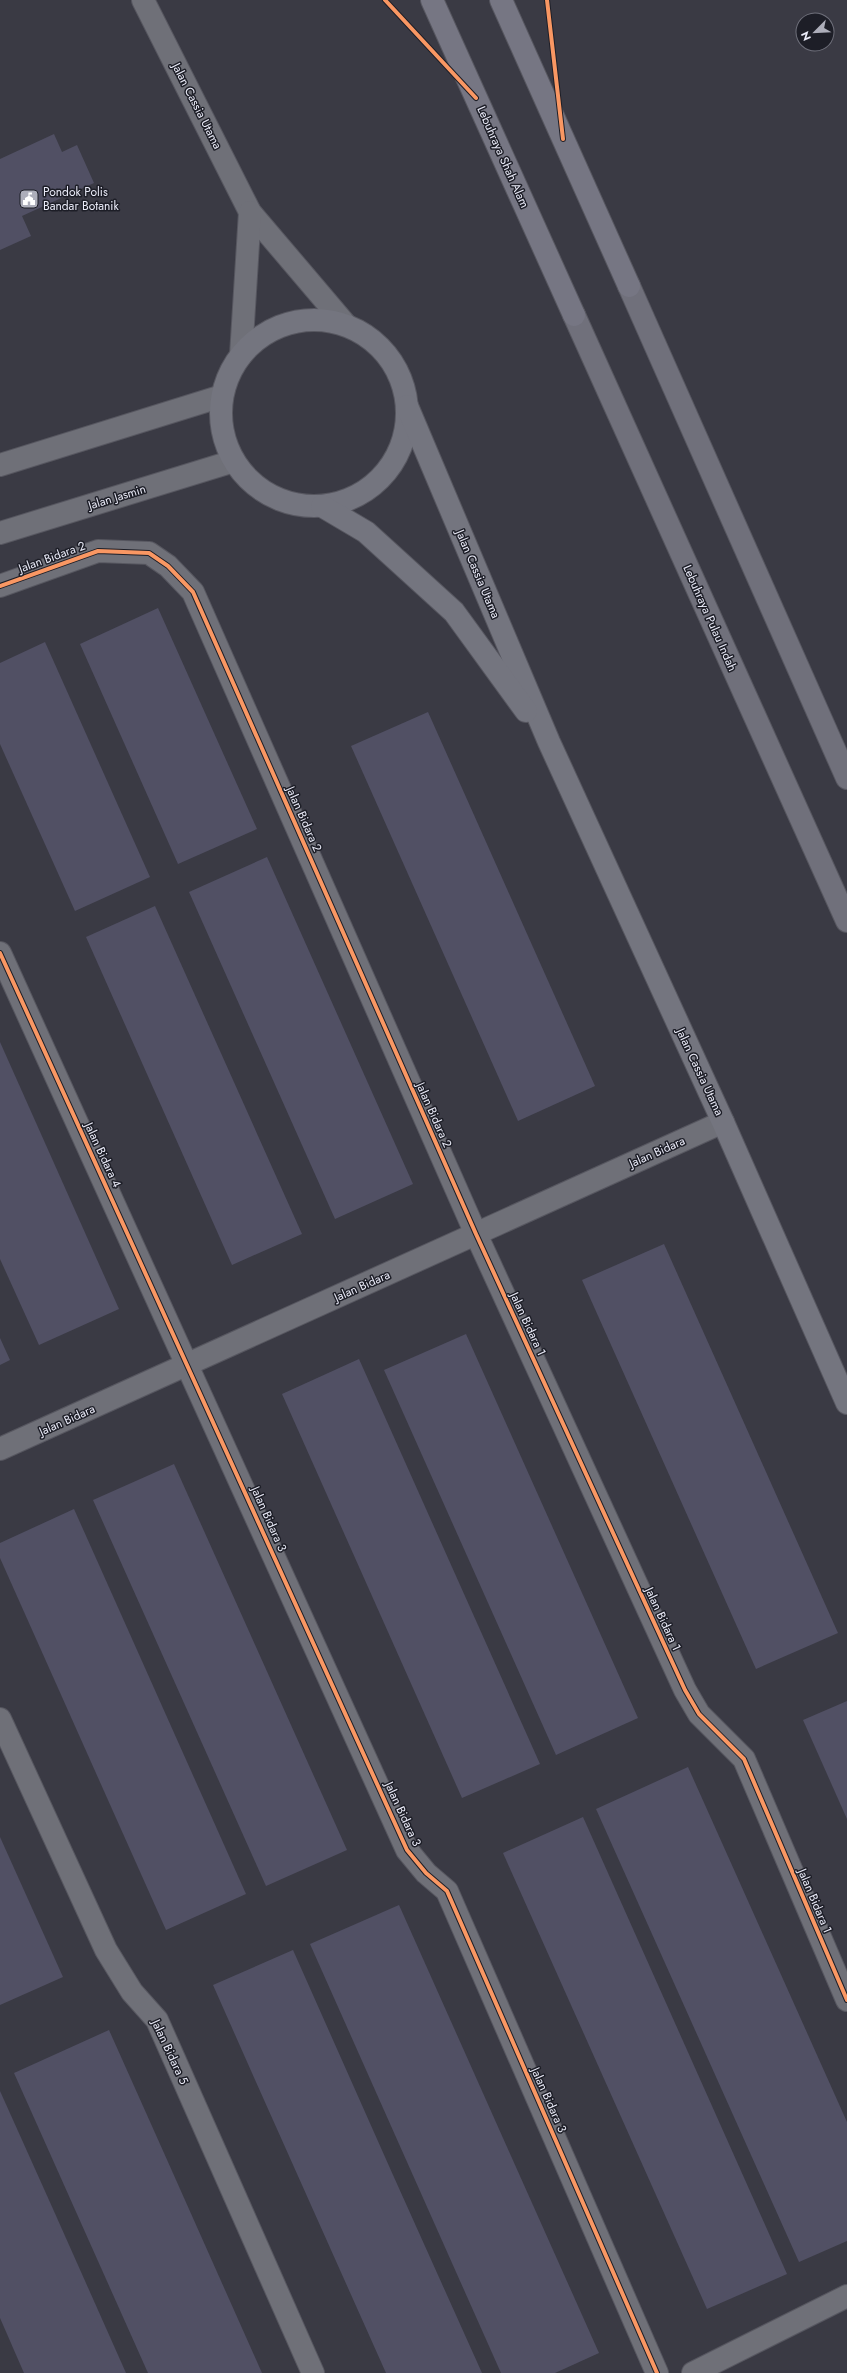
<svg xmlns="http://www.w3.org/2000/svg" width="847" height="2373" viewBox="0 0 847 2373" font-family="Jost,sans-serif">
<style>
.building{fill:#515064}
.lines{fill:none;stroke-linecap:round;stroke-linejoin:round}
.street-casing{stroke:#575760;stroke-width:24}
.secondary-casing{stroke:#575760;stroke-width:24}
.primary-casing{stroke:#575760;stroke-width:24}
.highway-casing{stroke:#575760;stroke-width:24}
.street{stroke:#6f7078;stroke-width:22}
.secondary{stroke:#74757f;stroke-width:22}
.primary{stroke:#70707b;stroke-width:22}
.highway{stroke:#767683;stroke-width:22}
.cycleway-casing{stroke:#1d1e27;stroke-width:6}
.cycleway{stroke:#f99763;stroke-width:4}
.labels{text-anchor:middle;stroke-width:3;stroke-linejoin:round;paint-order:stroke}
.street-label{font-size:12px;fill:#ebecf9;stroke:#1d1e27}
.poi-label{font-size:12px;fill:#ebecf9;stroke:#1d1e27;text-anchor:start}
</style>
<rect width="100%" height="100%" fill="#3a3a44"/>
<g class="building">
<path d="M54,134L62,152L77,145L94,183L22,216L31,236L0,250V159Z"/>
<path d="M158,608L257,829L178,864L80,644Z"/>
<path d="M45,642L150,877L75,911L0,744V663Z"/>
<path d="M428,712L595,1086L518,1121L351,746Z"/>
<path d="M267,857L413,1184L335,1219L189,892Z"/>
<path d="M155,906L302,1234L232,1265L86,937Z"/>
<path d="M0,1042L119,1309L39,1345L0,1259Z"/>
<path d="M664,1244L838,1633L756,1669L582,1280Z"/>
<path d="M466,1334L638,1718L556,1755L384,1370Z"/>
<path d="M0,1338L10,1360L0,1365Z"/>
<path d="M359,1359L540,1764L462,1798L282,1394Z"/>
<path d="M174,1464L347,1850L266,1886L93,1500Z"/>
<path d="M74,1509L246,1894L166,1930L0,1558V1543Z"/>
<path d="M847,1701V1819L803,1720Z"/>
<path d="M688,1767L847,2122V2241L799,2262L596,1809Z"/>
<path d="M583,1817L787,2274L707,2309L503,1853Z"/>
<path d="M0,1837L63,1977L0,2005Z"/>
<path d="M399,1905L599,2353L555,2373H501L310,1944Z"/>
<path d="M293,1950L393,2175L482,2373H386L256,2082L213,1985Z"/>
<path d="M109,2030L168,2162L262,2373H148L14,2073Z"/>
<path d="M0,2091L53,2209L126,2373H24L0,2318Z"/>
</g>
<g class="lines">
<defs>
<g id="street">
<path d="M143,0L250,212L346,325"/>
<path d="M241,355L250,212"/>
<path d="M0,465L222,396"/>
<path d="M0,533L234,461"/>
<path d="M0,586L98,551L149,553L168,566L193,592L476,1234L685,1690L699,1714L744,1759L847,2000"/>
<path d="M0,953L407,1850L426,1873L447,1891L657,2373"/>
<path d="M0,1449L723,1122"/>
<path d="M0,1719L106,1950L132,1992L157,2020L313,2373"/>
<path d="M693,2373L847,2296"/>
</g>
<g id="secondary">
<circle cx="314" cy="413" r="93"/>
<path d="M407,406L549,742L723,1122L847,1403"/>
<path d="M322,506L366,532L454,612L526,711"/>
</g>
<g id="primary">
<path d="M629,286L847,778"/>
<path d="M574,315L847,921"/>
</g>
<g id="highway">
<path d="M432,0L574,315"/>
<path d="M501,0L629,286"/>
</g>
</defs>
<use href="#street" class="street-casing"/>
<use href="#secondary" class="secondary-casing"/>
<use href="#primary" class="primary-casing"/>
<use href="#highway" class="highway-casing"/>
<use href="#street" class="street"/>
<use href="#secondary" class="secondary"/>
<use href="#primary" class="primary"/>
<use href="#highway" class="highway"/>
<defs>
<g id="cycleway">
<path d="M385,0L476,98"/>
<path d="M547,0L563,139"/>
<path d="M0,586L98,551L149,553L168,566L193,592L476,1234L685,1690L699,1714L744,1759L847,2000"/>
<path d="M0,953L407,1850L426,1873L447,1891L657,2373"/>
</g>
</defs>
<use href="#cycleway" class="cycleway-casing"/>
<use href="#cycleway" class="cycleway"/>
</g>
<defs>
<symbol id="civic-square" viewBox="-11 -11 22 22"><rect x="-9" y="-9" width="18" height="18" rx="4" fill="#adaeba" stroke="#1d1e27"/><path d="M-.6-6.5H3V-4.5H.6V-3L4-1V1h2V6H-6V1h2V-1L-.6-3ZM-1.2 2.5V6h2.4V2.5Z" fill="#fff"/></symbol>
</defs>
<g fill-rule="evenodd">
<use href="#civic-square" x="18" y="188" width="22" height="22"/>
</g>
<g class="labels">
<g class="street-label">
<text transform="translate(197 106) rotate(63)" y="4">Jalan Cassia Utama</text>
<text transform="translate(503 157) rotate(66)" y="4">Lebuhraya Shah Alam</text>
<text transform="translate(117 497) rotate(-17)" y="4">Jalan Jasmin</text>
<text transform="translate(52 557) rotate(-20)" y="4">Jalan Bidara 2</text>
<text transform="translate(478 574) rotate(67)" y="4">Jalan Cassia Utama</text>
<text transform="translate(710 618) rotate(66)" y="4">Lebuhraya Pulau Indah</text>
<text transform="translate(304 819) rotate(66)" y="4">Jalan Bidara 2</text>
<text transform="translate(700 1072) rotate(65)" y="4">Jalan Cassia Utama</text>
<text transform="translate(434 1115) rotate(66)" y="4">Jalan Bidara 2</text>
<text transform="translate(657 1152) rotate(-24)" y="4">Jalan Bidara</text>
<text transform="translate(103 1155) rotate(65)" y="4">Jalan Bidara 4</text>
<text transform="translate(362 1286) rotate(-24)" y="4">Jalan Bidara</text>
<text transform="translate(528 1324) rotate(65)" y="4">Jalan Bidara 1</text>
<text transform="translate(67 1420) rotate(-24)" y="4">Jalan Bidara</text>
<text transform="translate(269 1519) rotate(66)" y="4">Jalan Bidara 3</text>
<text transform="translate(663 1619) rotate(65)" y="4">Jalan Bidara 1</text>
<text transform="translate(403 1814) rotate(65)" y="4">Jalan Bidara 3</text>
<text transform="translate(815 1901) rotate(67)" y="4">Jalan Bidara 1</text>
<text transform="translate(170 2052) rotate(65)" y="4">Jalan Bidara 5</text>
<text transform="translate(549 2100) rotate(66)" y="4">Jalan Bidara 3</text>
</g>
<g class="poi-label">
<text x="43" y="196">Pondok Polis<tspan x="43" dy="14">Bandar Botanik</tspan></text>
</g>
</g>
<g transform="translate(815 32) rotate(246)"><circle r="19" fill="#1d1e27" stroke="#6f707b"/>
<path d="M0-3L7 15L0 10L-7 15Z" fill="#adaeba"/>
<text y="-6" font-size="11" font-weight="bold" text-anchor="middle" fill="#ebecf9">N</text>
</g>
</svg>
